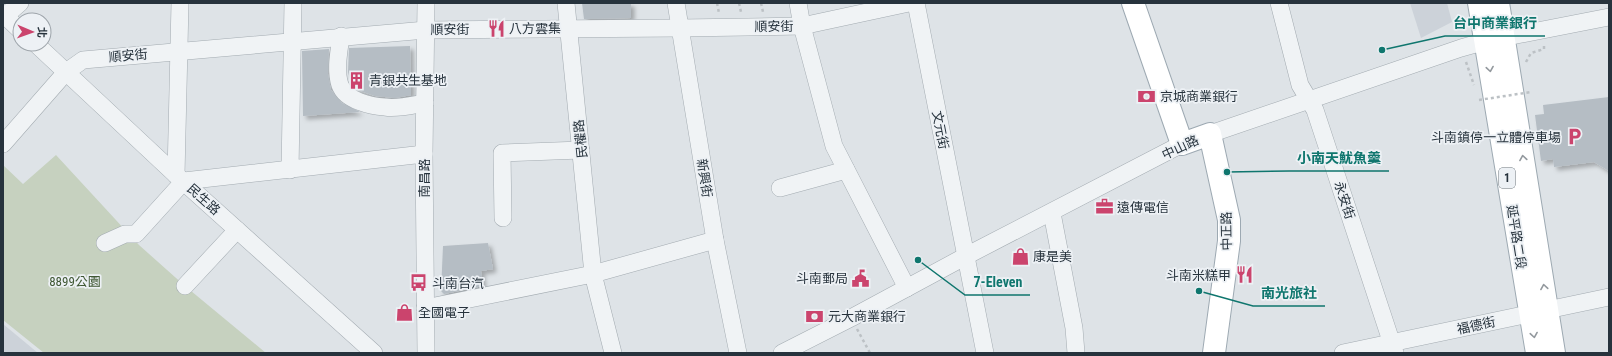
<svg xmlns="http://www.w3.org/2000/svg" width="1612" height="356" viewBox="0 0 1612 356" font-family="'Roboto Condensed','Noto Sans TC',sans-serif">
<style>
.built{fill:#ccd2d9}
.green{fill:#c6d1bf}
.building{fill:#b5bdc4;filter:url(#shadow)}
.lines{fill:none;stroke-linecap:round;stroke-linejoin:round}
.minor-casing{stroke:#a3abb1;stroke-width:18}
.major-casing{stroke:#9da9b2;stroke-width:24}
.path{stroke:#bcc1c5;stroke-width:2.5;stroke-dasharray:3 3;stroke-linecap:butt}
.minor{stroke:#f0f3f5;stroke-width:17}
.major{stroke:#fff;stroke-width:22}
.path-bridge{stroke:#bcc1c5;stroke-width:2.5;stroke-dasharray:3 3;stroke-linecap:butt}
.oneway{stroke:#93999e}
.labels{text-anchor:middle;stroke-width:3.5;stroke-linejoin:round;paint-order:stroke}
.shield{fill:#edf1f5;stroke:#626c74;stroke-width:1}
.shield-label{font-size:12px;font-weight:bold;fill:#27333d}
.street-label{font-size:13px;fill:#27333d;stroke:#edf1f5}
.poi-label{font-size:13px;fill:#27333d;stroke:#edf1f5;text-anchor:start}
.park-label{font-size:13px;fill:#415935;stroke:#edf1f5}
.leader{fill:none;stroke:#0f766e;stroke-width:1.5}
.callout-dot{fill:#0f766e;stroke:#edf1f5;stroke-width:1.5}
.callout-label{font-size:14px;text-anchor:middle;font-weight:bold;fill:#0f766e;stroke:#edf1f5;stroke-width:3.5;stroke-linejoin:round;paint-order:stroke}
</style>
<defs>
<filter id="shadow"><feDropShadow dx="3.5" dy="3.5" stdDeviation="2" flood-color="#0004"/></filter>
</defs>
<rect width="100%" height="100%" fill="#dee3e7"/>
<g class="built">
<path d="M1410,3H1447L1452,22L1421,38Z"/>
<path d="M3,324L38,353H3Z"/>
</g>
<path class="green" d="M56,155L139,245L185,286L266,353H44L3,320V165L23,184Z"/>
<g class="building">
<path d="M582,3H631V18L584,19Z"/>
<path d="M410,46L411,95L395,98L375,96L358,90L351,84L348,72L349,48Z"/>
<path d="M329,49L328,74L331,90L342,103L360,112L303,116L302,51Z"/>
<path d="M1609,97V171L1594,162L1554,167L1553,159L1541,161L1535,115L1544,114L1543,105Z"/>
<path d="M488,243L493,269L481,271L483,286L444,294L441,291L443,246Z"/>
</g>
<g class="lines">
<defs>
<g id="minor">
<path d="M566,3L593,274L613,353"/>
<path d="M676,3L715,240L738,353"/>
<path d="M798,3L802,26L834,146L907,288"/>
<path d="M916,3L985,353"/>
<path d="M1279,3L1300,85L1315,110L1395,353"/>
<path d="M3,14L20,30"/>
<path d="M5,16L20,3"/>
<path d="M341,36C339,52 335,70 340,85C346,101 371,106 385,107C398,109 413,105 425,103"/>
<path d="M36,44L176,175L374,353"/>
<path d="M1210,134L1461,48L1486,41L1609,17"/>
<path d="M3,144L66,72L83,60L426,30L681,28L802,26L909,3"/>
<path d="M290,170L293,3"/>
<path d="M176,175L180,3"/>
<path d="M780,188L846,170"/>
<path d="M1052,213L1074,328L1076,353"/>
<path d="M503,218L502,153L581,150"/>
<path d="M105,243L125,234H136L184,181L424,154"/>
<path d="M185,286L237,230"/>
<path d="M425,308L593,274L715,240"/>
<path d="M426,353L424,154L426,3"/>
<path d="M782,353L851,318L966,256L1182,144"/>
<path d="M1343,353L1609,297"/>
</g>
<g id="major">
<path d="M1133,3L1182,144L1210,134L1229,220V241L1214,353"/>
<path d="M1479,3L1537,353"/>
<path d="M1498,3L1554,353"/>
</g>
</defs>
<use href="#minor" class="minor-casing"/>
<use href="#major" class="major-casing"/>
<g class="path">
<path d="M717,3L719,13"/>
<path d="M739,3L741,12"/>
<path d="M761,3L763,12"/>
<path d="M1466,62L1474,85"/>
<path d="M1526,62L1531,53L1544,49V43"/>
<path d="M857,329L870,353"/>
</g>
<use href="#minor" class="minor"/>
<use href="#major" class="major"/>
<path class="path-bridge" d="M1479,100L1531,92"/>
</g>
<defs><path id="oneway-chevron" d="M-2-3.5L2.5 0L-2 3.5" fill="none" stroke-width="1.6" stroke-linecap="round" stroke-linejoin="round"/></defs>
<g class="oneway">
<use href="#oneway-chevron" transform="translate(1490 69) rotate(81)"/>
<use href="#oneway-chevron" transform="translate(1523 158) rotate(-99)"/>
<use href="#oneway-chevron" transform="translate(1544 287) rotate(-99)"/>
<use href="#oneway-chevron" transform="translate(1534 335) rotate(81)"/>
</g>
<defs>
<symbol id="restaurant-bare" viewBox="-9 -9 18 18"><path d="M-5-6h1v4h1v-4h1v4h1v-4h1v5L-1.5 .5V6h-2V.5L-5-1ZM5-6V6H3V1.5H1.5Q1.5-4 5-6Z" fill="#cb446d" stroke="#edf1f5" stroke-width="2.5" paint-order="stroke"/></symbol>
<symbol id="building-bare" viewBox="-9 -9 18 18"><path d="M-4-6H4V6H1V3H-1V6H-4ZM-2.5-4.3h1.7v1.8h-1.7ZM.8-4.3h1.7v1.8H.8ZM-2.5-1h1.7V.8h-1.7ZM.8-1h1.7V.8H.8Z" fill="#cb446d" stroke="#edf1f5" stroke-width="2.5" paint-order="stroke"/></symbol>
<symbol id="bank-bare" viewBox="-9 -9 18 18"><path d="M-6-4H6V4H-6ZM0-2.3a2.3 2.3 0 1 0 0 4.6a2.3 2.3 0 1 0 0-4.6Z" fill="#cb446d" stroke="#edf1f5" stroke-width="2.5" paint-order="stroke"/></symbol>
<symbol id="parking-bare" viewBox="-9 -9 18 18"><path d="M-3.5-5.5H1a3.5 3.5 0 0 1 0 7H-1V5.5H-3.5ZM-1-3.4V-.6H.8a1.4 1.4 0 0 0 0-2.8Z" fill="#cb446d" stroke="#edf1f5" stroke-width="2.5" paint-order="stroke"/></symbol>
<symbol id="office-bare" viewBox="-9 -9 18 18"><path d="M-6-3h4V-5.5h4V-3h4V5H-6ZM-1-4.5V-3h2v-1.5ZM-6 0V1H6V0Z" fill="#cb446d" stroke="#edf1f5" stroke-width="2.5" paint-order="stroke"/></symbol>
<symbol id="shop-bare" viewBox="-9 -9 18 18"><path d="M-5-2.5h2.3a2.7 3.5 0 0 1 5.4 0H5L5.5 6h-11ZM-1.5-2.5h3a1.5 2.3 0 0 0-3 0Z" fill="#cb446d" stroke="#edf1f5" stroke-width="2.5" paint-order="stroke"/></symbol>
<symbol id="civic-bare" viewBox="-9 -9 18 18"><path d="M-.6-6.5H3V-4.5H.6V-3L4-1V1h2V6H-6V1h2V-1L-.6-3ZM-1.2 2.5V6h2.4V2.5Z" fill="#cb446d" stroke="#edf1f5" stroke-width="2.5" paint-order="stroke"/></symbol>
<symbol id="bus-bare" viewBox="-9 -9 18 18"><path d="M-5-6H5V4H4V6H2V4H-2V6H-4V4H-5ZM-3.5-4V0h7V-4ZM-3.5 1.2v1.5H-2V1.2ZM2 1.2v1.5H3.5V1.2Z" fill="#cb446d" stroke="#edf1f5" stroke-width="2.5" paint-order="stroke"/></symbol>
</defs>
<g fill-rule="evenodd">
<use href="#restaurant-bare" x="484" y="16" width="25" height="25"/>
<use href="#building-bare" x="344" y="68" width="25" height="25"/>
<use href="#bank-bare" x="1134" y="84" width="25" height="25"/>
<use href="#parking-bare" x="1562" y="124" width="25" height="25"/>
<use href="#office-bare" x="1092" y="194" width="25" height="25"/>
<use href="#shop-bare" x="1008" y="244" width="25" height="25"/>
<use href="#restaurant-bare" x="1232" y="262" width="25" height="25"/>
<use href="#civic-bare" x="848" y="266" width="25" height="25"/>
<use href="#bus-bare" x="406" y="270" width="25" height="25"/>
<use href="#shop-bare" x="392" y="300" width="25" height="25"/>
<use href="#bank-bare" x="802" y="304" width="25" height="25"/>
</g>
<g class="labels">
<rect class="shield" x="1499" y="168" width="16" height="20" rx="3"/>
<g class="shield-label">
<text x="1507" y="182">1</text>
</g>
<g class="street-label">
<text transform="translate(774 26) rotate(-1)" y="5">順安街</text>
<text transform="translate(450 29) rotate(-1)" y="5">順安街</text>
<text transform="translate(128 55) rotate(-5)" y="5">順安街</text>
<text transform="translate(941 130) rotate(79)" y="5">文元街</text>
<text transform="translate(580 139) rotate(-96)" y="5">民權路</text>
<text transform="translate(1180 147) rotate(-25)" y="5">中山路</text>
<text transform="translate(424 178) rotate(-90)" y="5">南昌路</text>
<text transform="translate(705 178) rotate(81)" y="5">新興街</text>
<text transform="translate(204 199) rotate(42)" y="5">民生路</text>
<text transform="translate(1345 200) rotate(72)" y="5">永安街</text>
<text transform="translate(1226 231) rotate(-91)" y="5">中正路</text>
<text transform="translate(1517 237) rotate(81)" y="5">延平路二段</text>
<text transform="translate(1476 325) rotate(-12)" y="5">福德街</text>
</g>
<g class="poi-label">
<text x="509" y="33">八方雲集</text>
<text x="369" y="85">青銀共生基地</text>
<text x="1160" y="101">京城商業銀行</text>
<text x="1561" y="142" text-anchor="end">斗南鎮停一立體停車場</text>
<text x="1117" y="212">遠傳電信</text>
<text x="1033" y="261">康是美</text>
<text x="1231" y="280" text-anchor="end">斗南米糕甲</text>
<text x="848" y="283" text-anchor="end">斗南郵局</text>
<text x="432" y="288">斗南台汽</text>
<text x="418" y="317">全國電子</text>
<text x="828" y="321">元大商業銀行</text>
</g>
<g class="park-label">
<text x="75" y="286">8899公園</text>
</g>
</g>
<path class="leader" d="M1382 50L1445 36H1545M1227 172L1289 171H1389M918 260L965 295H1030M1199 291L1253 306H1325"/>
<g class="callout-dot">
<circle cx="1382" cy="50" r="4"/>
<circle cx="1227" cy="172" r="4"/>
<circle cx="918" cy="260" r="4"/>
<circle cx="1199" cy="291" r="4"/>
</g>
<g class="callout-label">
<text x="1495" y="28">台中商業銀行</text>
<text x="1339" y="163">小南天魷魚羹</text>
<text x="998" y="287">7-Eleven</text>
<text x="1289" y="298">南光旅社</text>
</g>
<rect width="1612" height="356" fill="none" stroke="#27333d" stroke-width="8"/>
<g transform="translate(32 32) rotate(92)"><circle r="19" fill="#edf1f5" stroke="#9ea5ab"/>
<path d="M0-3L7 15L0 10L-7 15Z" fill="#cb446d"/>
<text y="-6" font-size="11" font-weight="bold" text-anchor="middle" fill="#27333d">北</text>
</g>
</svg>
